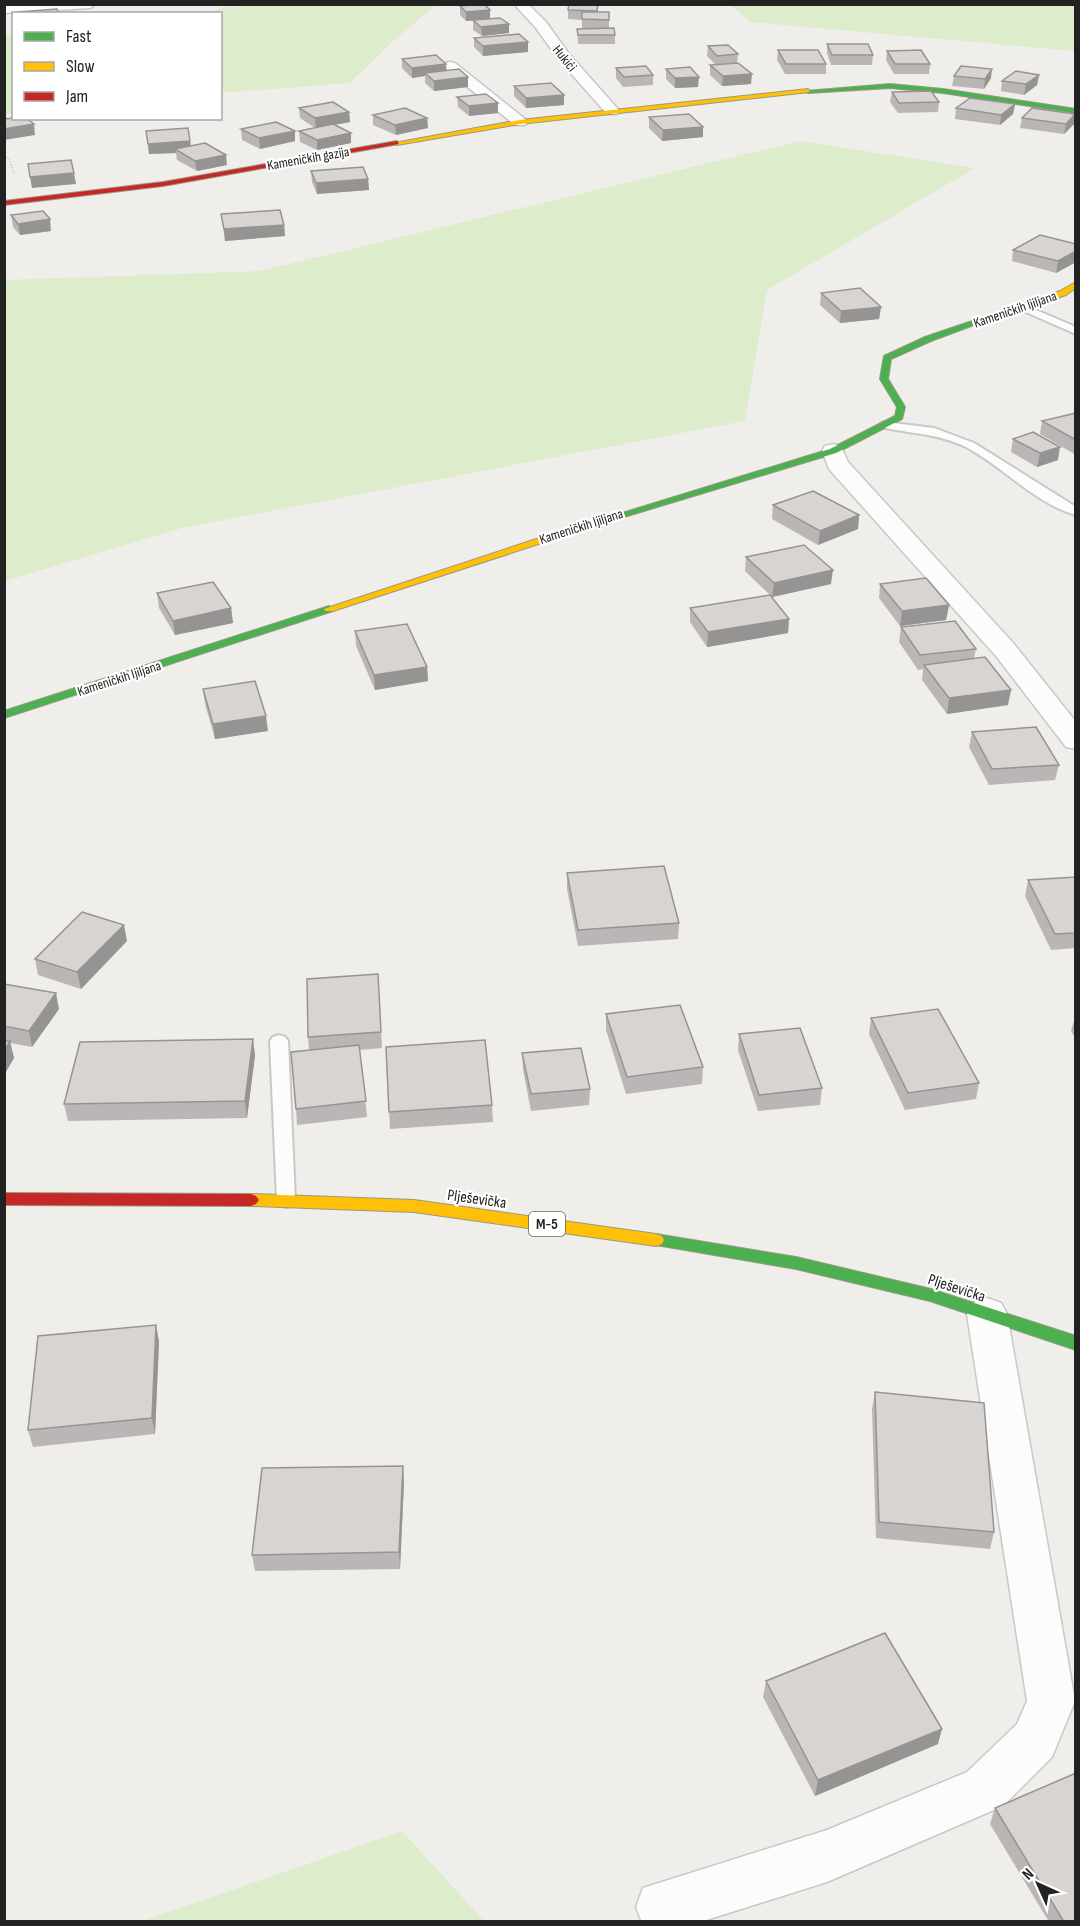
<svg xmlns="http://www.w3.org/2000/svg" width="1080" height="1926" viewBox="0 0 1080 1926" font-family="'Sofia Sans Condensed',sans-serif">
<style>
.grass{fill:#ddeccb}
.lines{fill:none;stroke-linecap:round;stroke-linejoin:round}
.lane-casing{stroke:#c9c8c7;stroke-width:4}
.street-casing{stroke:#c9c8c7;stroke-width:3}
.fast-casing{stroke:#999a82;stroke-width:2}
.slow-casing{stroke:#999a82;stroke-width:2}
.jam-casing{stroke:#999a82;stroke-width:2}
.path-far1{stroke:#dccecd;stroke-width:1.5;stroke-dasharray:1.5 1.5;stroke-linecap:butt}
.path{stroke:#dccecd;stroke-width:2;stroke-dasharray:1.5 1.5;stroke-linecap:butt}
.lane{fill:#fdfcfc;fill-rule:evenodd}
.street{fill:#fdfcfc;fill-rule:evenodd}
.fast{fill:#4caf50;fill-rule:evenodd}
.slow{fill:#ffc107;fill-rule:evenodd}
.jam{fill:#c62828;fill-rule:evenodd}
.wall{fill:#b9b6b5}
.shaded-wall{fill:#969493}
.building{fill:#d7d4d2;stroke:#969493;stroke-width:1.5}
.labels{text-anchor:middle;stroke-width:4.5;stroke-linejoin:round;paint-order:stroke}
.far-street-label{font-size:14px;fill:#222;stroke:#fff}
.shield{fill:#fff;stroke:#646464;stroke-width:1.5}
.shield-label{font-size:15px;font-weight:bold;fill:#222}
.street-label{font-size:16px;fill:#222;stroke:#fff}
</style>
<rect width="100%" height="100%" fill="#f0eeeb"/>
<g class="grass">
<path d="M301,4H436V5L392,42L350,83L221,93L220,14L209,13L223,7Z"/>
<path d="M730,5H1075V51L751,22Z"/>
<path d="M13,34V113L5,115V35Z"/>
<path d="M800,141L975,168L767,290L745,421L182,528L5,581V280L260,271Z"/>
<path d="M402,1831L484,1921H143Z"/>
</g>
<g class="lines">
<defs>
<g id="lane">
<path d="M1022,304L1076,327V334L1019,309V305Z"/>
<path d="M885,422L934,428L974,443L1076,507V515C1036,504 1002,466 966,447C937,433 911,434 881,427V423Z"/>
<path d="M279,1035L285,1037L288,1041L295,1200L293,1205L286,1207L279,1205L277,1200L270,1041L273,1037Z"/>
</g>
<g id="street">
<path d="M96,4L90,8L4,13V5Z"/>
<path d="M514,4H528L546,22L569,54L617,108L620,111L617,114H607L559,60L536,28Z"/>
<path d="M450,62L455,63L525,119L528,122L525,125H515L445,69L443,66L445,63Z"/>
<path d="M833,444L841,446L848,462L1014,644L1076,722V749L1066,747L996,656L829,469L822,451L825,446Z"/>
<path d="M987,1298L1001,1303L1007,1314L1075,1701L1052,1757L1003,1806L827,1882L700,1922H642L636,1907L643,1888L827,1830L967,1772L1017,1724L1027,1701L967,1314L973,1303Z"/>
</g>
<g id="fast">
<path d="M890,84L943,89L1076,109V113L943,93L890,88L808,93L805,91Z"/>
<path d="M975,320L982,322L931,341L891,359L888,379L905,407L902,419L836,453L591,527L583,525L830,449L895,416L897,407L880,379L884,356L925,337Z"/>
<path d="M329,606L334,609L333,611L4,718V711Z"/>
<path d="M656,1234L796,1257L931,1289L1076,1336V1350L930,1301L796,1269L650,1244L648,1240L650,1236Z"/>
</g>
<g id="slow">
<path d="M808,89L810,92L520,124L397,145L394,143L520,120Z"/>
<path d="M1076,282V288L1066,295L981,324L974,322L1060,291Z"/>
<path d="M588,522L593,525L591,527L333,611H325L324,609Z"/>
<path d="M251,1194L414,1200L656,1234L662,1236L664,1240L662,1244L656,1246L414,1212L251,1206L246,1204L243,1200L246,1196Z"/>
</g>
<g id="jam">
<path d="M397,141L399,144L163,186L4,205V201L163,182Z"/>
<path d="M4,1193L251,1194L256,1196L259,1200L256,1204L251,1206L4,1205Z"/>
</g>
</defs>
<use href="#lane" class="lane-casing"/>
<use href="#street" class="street-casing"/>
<use href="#fast" class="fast-casing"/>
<use href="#slow" class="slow-casing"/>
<use href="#jam" class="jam-casing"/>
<path class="path-far1" d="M4,155L9,159L11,165"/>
<path class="path" d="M11,164L14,174"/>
<use href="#lane" class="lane"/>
<use href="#street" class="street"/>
<use href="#fast" class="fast"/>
<use href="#slow" class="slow"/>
<use href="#jam" class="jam"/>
</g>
<g class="wall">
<path d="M598,4V12L609,20V28L615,35V44H578L577,29H582V20L568,19V10Z"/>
<path d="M460,6L490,10V19L509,24V33L482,36L473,30V20H475L466,21L460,15Z"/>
<path d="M474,38L528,42V52L483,56L474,47Z"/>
<path d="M827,44L873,55L872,65H831L827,53Z"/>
<path d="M708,46L738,54L737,63L751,84L722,86L710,75V65H716L707,56Z"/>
<path d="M778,50L826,64V74H785L777,60Z"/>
<path d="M887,51L930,64L929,74H894L886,60Z"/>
<path d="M402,59L468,77V87L434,91L425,83V76L412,78L402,68Z"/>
<path d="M616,68L653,75V85L623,87L616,78Z"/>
<path d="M666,69L698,87L675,88L666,79Z"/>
<path d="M1039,75L1037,85L1024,95L1001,91L1002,81Z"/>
<path d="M954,76L991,78L984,89L952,86Z"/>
<path d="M514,86L564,105L526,108L514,96Z"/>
<path d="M892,92L939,102L938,112L898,113L890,102Z"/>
<path d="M457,97L498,103V113L469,116L458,107Z"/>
<path d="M1015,104L1013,114L1000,125L955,119L956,108Z"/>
<path d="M299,108L349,112L350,122L334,125L351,133V143L317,150L300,142L299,131L315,128L300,118Z"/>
<path d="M373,115L427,118L428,128L396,135L373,125Z"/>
<path d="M649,117L703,137L662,141L649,128Z"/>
<path d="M1022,118L1074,124L1064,134L1020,128Z"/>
<path d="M241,129L295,131V141L260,149L242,140Z"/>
<path d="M146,131L190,141L191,146L227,165L197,171L177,160L176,153L149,154Z"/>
<path d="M311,171L368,179L369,190L317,194L312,182Z"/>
<path d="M221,214L284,225L285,236L225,241Z"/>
<path d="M11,215L51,231L20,235L13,227Z"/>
<path d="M1076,244V262L1056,273L1012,261L1013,250Z"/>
<path d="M821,293L881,307L879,319L840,323L820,305Z"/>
<path d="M1076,413V455L1040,434L1042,421Z"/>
<path d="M1013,439L1058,460L1037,467L1011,452Z"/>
<path d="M773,505L859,515L858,529L818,545L772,519Z"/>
<path d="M746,557L831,584L772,597L745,571Z"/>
<path d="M880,584L949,605L946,620L900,626L879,598Z"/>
<path d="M157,593L231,608L233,623L175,635L159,608Z"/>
<path d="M690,608L789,619L788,633L707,647L690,622Z"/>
<path d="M901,627L976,649L974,658L1008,705L947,714L922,680L923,669L918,670L899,642Z"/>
<path d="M355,631L427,667L428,681L375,690L356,646Z"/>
<path d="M203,689L268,731L215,739L205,704Z"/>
<path d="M972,732L1059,765L1055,780L989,785L969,747Z"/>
<path d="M567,873L679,923L678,939L578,946L567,889Z"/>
<path d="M1076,877V948L1051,950L1025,896L1028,880Z"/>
<path d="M127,941L81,989L38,975L35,959Z"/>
<path d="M378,974L382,1048L360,1050L367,1117L297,1125L296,1109L309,1050L308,1037Z"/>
<path d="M4,984L59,1009L32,1047L10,1043L14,1058L4,1075Z"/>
<path d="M606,1014L703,1067L702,1084L626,1094L606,1030Z"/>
<path d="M1076,1014V1039L1071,1031Z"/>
<path d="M871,1018L979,1083L976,1099L905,1110L869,1034Z"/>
<path d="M739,1034L822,1088L820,1105L758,1111L738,1050Z"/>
<path d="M386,1047L492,1105L493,1122L390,1129Z"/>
<path d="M522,1053L590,1089L589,1105L531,1111L523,1070Z"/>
<path d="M255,1055L247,1118L68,1121L64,1104Z"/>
<path d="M156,1325L159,1342L155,1434L33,1447L28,1430Z"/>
<path d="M875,1392L994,1532L990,1549L876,1538L872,1409Z"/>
<path d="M404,1482L400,1569L255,1571L252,1555Z"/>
<path d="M766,1681L938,1744L815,1796L763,1697Z"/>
<path d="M995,1808L1076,1922H1049L990,1824Z"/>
</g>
<g class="shaded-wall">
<path d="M490,10V19L466,21V12Z"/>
<path d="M509,24V33L482,36L481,27Z"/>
<path d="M528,42V52L483,56V46Z"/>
<path d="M446,64L447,74L425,73V76L412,78V68Z"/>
<path d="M992,69L991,78L984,89L985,79Z"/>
<path d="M752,74L751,84L722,86L723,76Z"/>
<path d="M1039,75L1037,85L1024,95L1026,84Z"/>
<path d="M468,77V87L434,91V81Z"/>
<path d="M699,77L698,87L675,88V78Z"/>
<path d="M564,95V105L526,108V98Z"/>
<path d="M498,103V113L469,116V106Z"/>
<path d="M1015,104L1013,114L1000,125L1001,115Z"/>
<path d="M349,112L350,122L316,128L315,118Z"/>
<path d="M1075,114L1074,124L1064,134L1066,124Z"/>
<path d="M427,118L428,128L396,135L395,125Z"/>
<path d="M34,124L35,135L4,140V129Z"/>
<path d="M703,127V137L662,141L663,130Z"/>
<path d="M295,131V141L260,149L259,138Z"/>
<path d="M351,133V143L317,150V140Z"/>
<path d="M190,141L192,152L175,149L176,153L149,154L148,144Z"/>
<path d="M226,155L227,165L197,171L195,161Z"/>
<path d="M74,173L76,184L32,188L30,177Z"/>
<path d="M368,179L369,190L317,194L316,183Z"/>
<path d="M50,219L51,231L20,235L18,224Z"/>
<path d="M284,225L285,236L225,241L224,229Z"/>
<path d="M1076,251V262L1056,273L1058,261Z"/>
<path d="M881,307L879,319L840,323L841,311Z"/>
<path d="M1060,447L1058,460L1037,467L1040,453Z"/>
<path d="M859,515L858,529L818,545L820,531Z"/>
<path d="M833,570L831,584L772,597L774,583Z"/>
<path d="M949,605L946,620L900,626L902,611Z"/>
<path d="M231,608L233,623L175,635L173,621Z"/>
<path d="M789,619L788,633L707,647L708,632Z"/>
<path d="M427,667L428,681L375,690L374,675Z"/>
<path d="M1011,690L1008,705L947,714L949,698Z"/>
<path d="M266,716L268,731L215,739L213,724Z"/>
<path d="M124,925L127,941L81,989L77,972Z"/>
<path d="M56,993L59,1009L32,1047L29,1031Z"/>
<path d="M253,1039L255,1055L247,1118L245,1101Z"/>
<path d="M10,1041L14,1058L4,1075V1051Z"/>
<path d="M156,1325L159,1342L155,1434L152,1418Z"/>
<path d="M403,1466L404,1482L400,1569L399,1552Z"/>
<path d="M942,1729L938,1744L815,1796L818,1780Z"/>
</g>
<g class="building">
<path d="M484,4L490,10L466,12L460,6Z"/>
<path d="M569,4H598L597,11L568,10Z"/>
<path d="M57,9L59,14H19L18,12Z"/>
<path d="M582,12H609V20L582,19Z"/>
<path d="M500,18L509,24L481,27L473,20Z"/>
<path d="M614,28L615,35H578L577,29Z"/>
<path d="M519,34L528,42L483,46L474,38Z"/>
<path d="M827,44H868L873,55H832Z"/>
<path d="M728,45L738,54L717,56L708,46Z"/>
<path d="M778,50H818L826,64H786Z"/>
<path d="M921,50L930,64H895L887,51Z"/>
<path d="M436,55L446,64L412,68L402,59Z"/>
<path d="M738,63L752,74L723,76L710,65Z"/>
<path d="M646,66L653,75L624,77L616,68Z"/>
<path d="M961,66L992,69L985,79L954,76Z"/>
<path d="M690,67L699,77L675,78L666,69Z"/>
<path d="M459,69L468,77L434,81L425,73Z"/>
<path d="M1016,71L1039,75L1026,84L1002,81Z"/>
<path d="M551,83L564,95L526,98L514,86Z"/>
<path d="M931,91L939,102L899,103L892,92Z"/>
<path d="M486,94L498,103L469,106L457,97Z"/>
<path d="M970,98L1015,104L1001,115L956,108Z"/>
<path d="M333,102L349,112L315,118L299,108Z"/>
<path d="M405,108L427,118L395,125L373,115Z"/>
<path d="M1032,108L1075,114L1066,124L1022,118Z"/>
<path d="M689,114L703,127L663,130L649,117Z"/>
<path d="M14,118H26L34,124L4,129V119Z"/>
<path d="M276,122L295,131L259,138L241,129Z"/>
<path d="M333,124L351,133L317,140L299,131Z"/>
<path d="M188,128L190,141L148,144L146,131Z"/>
<path d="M205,143L226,155L195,161L175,149Z"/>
<path d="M71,160L74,173L30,177L28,164Z"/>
<path d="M363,167L368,179L316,183L311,171Z"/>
<path d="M280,210L284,225L224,229L221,214Z"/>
<path d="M43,211L50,219L18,224L11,215Z"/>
<path d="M1040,235L1076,244V251L1058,261L1013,250Z"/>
<path d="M860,288L881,307L841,311L821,293Z"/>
<path d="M1076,413V440L1042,421Z"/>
<path d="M1033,432L1060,447L1040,453L1013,439Z"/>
<path d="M813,491L859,515L820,531L773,505Z"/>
<path d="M804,545L833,570L774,583L746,557Z"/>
<path d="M926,578L949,605L902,611L880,584Z"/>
<path d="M213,582L231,608L173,621L157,593Z"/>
<path d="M770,595L789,619L708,632L690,608Z"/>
<path d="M955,621L976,649L920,655L901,627Z"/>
<path d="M407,624L427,667L374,675L355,631Z"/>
<path d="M985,657L1011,690L949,698L924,665Z"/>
<path d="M255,681L266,716L213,724L203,689Z"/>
<path d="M1036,727L1059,765L992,769L972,732Z"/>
<path d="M664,866L679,923L578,930L567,873Z"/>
<path d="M1076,877V933L1055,934L1028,880Z"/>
<path d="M82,912L124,925L77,972L35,959Z"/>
<path d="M378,974L381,1032L308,1037L307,979Z"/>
<path d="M4,984L56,993L29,1031L4,1026Z"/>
<path d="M680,1005L703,1067L627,1077L606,1014Z"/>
<path d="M938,1009L979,1083L908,1093L871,1018Z"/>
<path d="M800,1028L822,1088L759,1095L739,1034Z"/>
<path d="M253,1039L245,1101L64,1104L80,1042Z"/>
<path d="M485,1040L492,1105L389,1112L386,1047Z"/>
<path d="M4,1041H10L4,1051Z"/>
<path d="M359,1045L366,1101L296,1109L291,1052Z"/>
<path d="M581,1048L590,1089L531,1094L522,1053Z"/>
<path d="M156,1325L152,1418L28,1430L38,1336Z"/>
<path d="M875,1392L984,1403L994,1532L879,1522Z"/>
<path d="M403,1466L399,1552L252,1555L262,1468Z"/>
<path d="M885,1633L942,1729L818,1780L766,1681Z"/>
<path d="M1076,1773V1922H1064L995,1808Z"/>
</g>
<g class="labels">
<g class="far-street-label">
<text transform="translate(565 58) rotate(51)" y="5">Hukići</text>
<text transform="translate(308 158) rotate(-10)" y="5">Kameničkih gazija</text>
<text transform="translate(1015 309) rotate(-19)" y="5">Kameničkih ljiljana</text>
<text transform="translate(581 526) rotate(-18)" y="5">Kameničkih ljiljana</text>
<text transform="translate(119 678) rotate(-18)" y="5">Kameničkih ljiljana</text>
</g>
<rect class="shield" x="529" y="1212" width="36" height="24" rx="4.5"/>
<g class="shield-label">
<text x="547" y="1229">M-5</text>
</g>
<g class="street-label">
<text transform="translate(477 1198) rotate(8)" y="6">Plješevička</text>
<text transform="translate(957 1287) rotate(18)" y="6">Plješevička</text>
</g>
</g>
<rect width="1080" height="1926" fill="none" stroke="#222222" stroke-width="12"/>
<rect x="12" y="12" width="210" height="108" fill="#ffffff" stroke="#a7a7a7" stroke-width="1.5"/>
<rect x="24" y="32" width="30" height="9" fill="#4caf50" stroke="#a7a7a7" stroke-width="1.5"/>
<text x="66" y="42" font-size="18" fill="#222222">Fast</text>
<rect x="24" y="62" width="30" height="9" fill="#ffc107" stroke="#a7a7a7" stroke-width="1.5"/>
<text x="66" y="72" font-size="18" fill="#222222">Slow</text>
<rect x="24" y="92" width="30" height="9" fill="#c62828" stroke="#a7a7a7" stroke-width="1.5"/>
<text x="66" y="102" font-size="18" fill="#222222">Jam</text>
<g transform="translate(1038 1884) rotate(315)" stroke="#ffffff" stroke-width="4.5" paint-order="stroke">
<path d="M0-4.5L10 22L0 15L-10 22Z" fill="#222222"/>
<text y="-9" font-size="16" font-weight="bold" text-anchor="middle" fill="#222222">N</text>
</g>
</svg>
